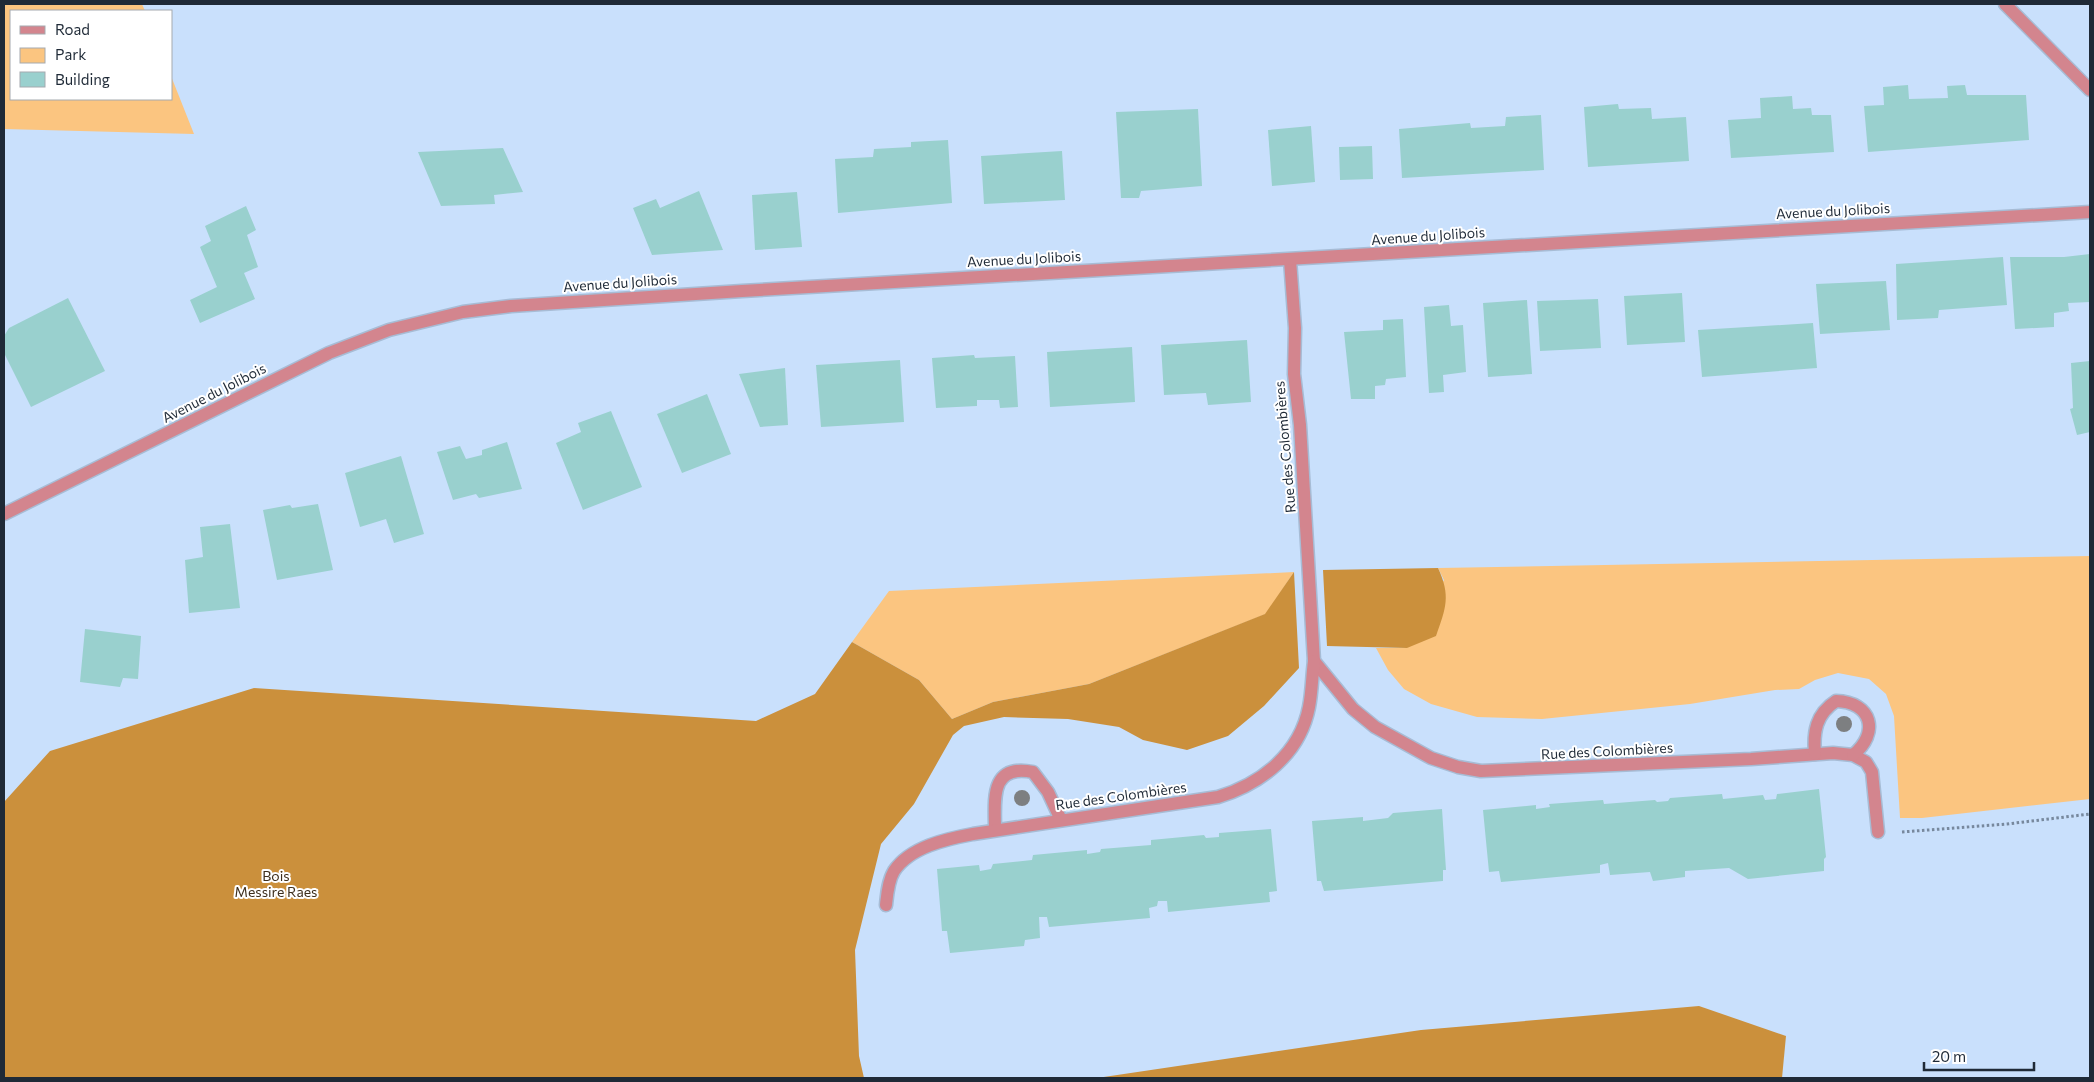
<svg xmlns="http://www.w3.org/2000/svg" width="2094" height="1082" viewBox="0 0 2094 1082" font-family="Commissioner,sans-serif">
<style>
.green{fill:#fbc580}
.forest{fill:#cb903c}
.building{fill:#99d0ce}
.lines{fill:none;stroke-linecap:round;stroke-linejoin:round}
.minor-casing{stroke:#a7bcd5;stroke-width:15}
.path{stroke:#77889d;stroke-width:3;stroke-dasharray:2.5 2.5;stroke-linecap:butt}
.minor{stroke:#d3858e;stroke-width:12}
.tree{fill:#7d7f81}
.labels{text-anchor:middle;stroke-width:4;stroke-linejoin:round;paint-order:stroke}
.street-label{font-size:14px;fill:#1f2a37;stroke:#fff}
.park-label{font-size:14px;fill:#3e2f1d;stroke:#fff}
</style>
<rect width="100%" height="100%" fill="#c9e0fc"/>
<g class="green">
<path d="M4,4H142L145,11H11V99H171V76L194,134L4,129Z"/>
<path d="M2090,556V799L1922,818H1900L1894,716L1886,694L1869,679L1838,673L1815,680L1799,689L1775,690L1690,704L1542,719L1477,717L1431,704L1404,689L1388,670L1376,648H1407L1444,580L1438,568Z"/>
<path d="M1294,572L1266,614L1089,684L993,702L952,719L919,680L852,642L889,591Z"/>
</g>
<g class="forest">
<path d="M1438,568C1451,596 1446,608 1436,636L1407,648L1327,646L1323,570Z"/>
<path d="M1294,572L1299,668L1264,706L1228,736L1187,750L1143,740L1119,727L1068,719L1004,717L964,726L953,735L914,804L881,844L855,950L859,1056L864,1078H4V802L50,751L254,688L756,721L815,694L852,642L919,680L952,719L993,702L1089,684L1265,614Z"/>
<path d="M1699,1006L1786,1036L1782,1078H1097L1421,1030Z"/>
</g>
<g class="building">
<path d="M1908,85L1909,99L1948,98L1947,86L1965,85L1967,95H2026L2029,140L1868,152L1864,106L1884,105L1883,87Z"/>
<path d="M1792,96L1793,109L1811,108L1812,115H1831L1834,152L1731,158L1728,120L1761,118L1760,98Z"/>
<path d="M1618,104L1619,109L1651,108L1652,119L1686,117L1689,161L1588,167L1584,107Z"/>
<path d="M1198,109L1202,186L1141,191L1139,198H1121L1116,112Z"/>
<path d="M1541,115L1544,170L1402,178L1399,129L1470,123L1471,128L1505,126L1506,117Z"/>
<path d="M1311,126L1315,182L1272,186L1268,130Z"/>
<path d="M948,140L952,203L838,213L835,159L873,157L874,149L911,147V142Z"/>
<path d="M1372,146L1373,179L1340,180L1339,147Z"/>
<path d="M503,148L523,192L494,195L495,204L441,206L418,152Z"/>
<path d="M1062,151L1065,200L984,204L981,156Z"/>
<path d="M699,191L723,250L652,255L633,208L656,199L660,208Z"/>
<path d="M797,192L802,247L755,250L752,195Z"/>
<path d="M246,206L256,230L247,235L258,267L244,273L255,299L200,323L190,300L217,287L200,247L211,241L205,226Z"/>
<path d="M2090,254V302L2068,303L2069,311L2054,313V327L2015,329L2010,257H2064Z"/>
<path d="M2003,257L2007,305L1939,310L1938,318L1897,320L1896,264Z"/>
<path d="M1886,281L1890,330L1820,334L1816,284Z"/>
<path d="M1682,293L1685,342L1627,345L1624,296Z"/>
<path d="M68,298L105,371L31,407L4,353V336L9,328Z"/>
<path d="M1598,299L1601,348L1540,351L1537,301Z"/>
<path d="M1527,300L1532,374L1488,377L1483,303Z"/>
<path d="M1449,305L1451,326L1463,325L1466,372L1443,375L1444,392L1429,393L1424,307Z"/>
<path d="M1403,319L1406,377L1386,379L1385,385L1375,386V399H1351L1344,332L1383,330V320Z"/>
<path d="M1813,323L1817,368L1702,377L1698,330Z"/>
<path d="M1247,340L1251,402L1208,405L1206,393L1164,395L1161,345Z"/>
<path d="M1132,347L1135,402L1050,407L1047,352Z"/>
<path d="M974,355L975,358L1015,356L1018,407L1000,408L999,400H977V406L936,408L932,358Z"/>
<path d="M900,360L904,422L821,427L816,365Z"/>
<path d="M2090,361V432L2077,435L2070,409L2073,408L2071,363Z"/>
<path d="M785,368L788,425L760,427L739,374Z"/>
<path d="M707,394L731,454L682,473L657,414Z"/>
<path d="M611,411L642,487L583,510L556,443L581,432L578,423Z"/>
<path d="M507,442L522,489L479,498L476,494L453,500L437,452L460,446L466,459L482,455V450Z"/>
<path d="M401,456L424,534L394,543L386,519L360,527L345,473Z"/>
<path d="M318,504L333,570L277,580L263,510L290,505L292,508Z"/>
<path d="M230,524L240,608L189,613L185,560L203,557L200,527Z"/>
<path d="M85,629L141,636L138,679L123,678L120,687L80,682Z"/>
<path d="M1819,789L1826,857L1824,859V871L1748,879L1729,868L1685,871V877L1653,881L1650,872L1610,875L1608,863L1600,865V873L1501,882L1499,871L1489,872L1483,810L1536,805V809L1550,807L1549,804L1603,800L1604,804L1655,800L1657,802L1668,801L1670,798L1722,794L1723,799L1763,795L1765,800L1776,799L1777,794Z"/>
<path d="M1442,809L1446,870H1443V881L1324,891L1321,881H1317L1312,821L1363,817V821L1388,818L1393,813Z"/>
<path d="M1271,829L1277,891L1269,892L1270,902L1168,912L1167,901H1158L1157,906L1149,908L1150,918L1049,927L1047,917H1039L1040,938L1025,940L1024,946L950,953L947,931H942L937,869L979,865L980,871L991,869L993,864L1032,860L1033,855L1087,850V854L1100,852L1101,849L1151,845V840L1204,835L1206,838L1219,837V833Z"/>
</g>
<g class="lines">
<defs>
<g id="minor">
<path d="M2005,4L2090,90"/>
<path d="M1290,260L1295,328L1294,374L1300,425L1314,661L1353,709L1375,727L1431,758L1458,767L1481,771L1751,759L1833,753L1853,755L1866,762L1872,772L1878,832"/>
<path d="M4,514L329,353L389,330L463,312L511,306L742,291L2090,212"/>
<path d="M1815,754C1813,732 1816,714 1836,701C1872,702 1880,733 1853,755"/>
<path d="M995,830C995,801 989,763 1033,772L1048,792L1061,820"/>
<path d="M886,905C887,895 888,881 894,871C910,847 946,839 973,834L1218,797C1261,784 1300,754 1309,707C1312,692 1312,676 1314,661"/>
</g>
</defs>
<use href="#minor" class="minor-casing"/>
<path class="path" d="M1902,832L2007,824L2090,814"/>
<use href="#minor" class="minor"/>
</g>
<g class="tree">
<circle cx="1844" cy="724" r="8"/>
<circle cx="1022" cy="798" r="8"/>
</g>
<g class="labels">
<g class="street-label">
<text transform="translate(1833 211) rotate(-3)" y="5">Avenue du Jolibois</text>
<text transform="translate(1428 236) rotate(-4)" y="5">Avenue du Jolibois</text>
<text transform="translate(1024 259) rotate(-3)" y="5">Avenue du Jolibois</text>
<text transform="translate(620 283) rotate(-4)" y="5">Avenue du Jolibois</text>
<text transform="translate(214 393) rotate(-27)" y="5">Avenue du Jolibois</text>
<text transform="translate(1285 447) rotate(-95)" y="5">Rue des Colombières</text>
<text transform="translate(1607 751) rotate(-3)" y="5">Rue des Colombières</text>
<text transform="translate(1121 796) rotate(-8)" y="5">Rue des Colombières</text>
</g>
<g class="park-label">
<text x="276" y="881">Bois<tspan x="276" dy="16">Messire Raes</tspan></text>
</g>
</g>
<rect width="2094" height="1082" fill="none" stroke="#1f2a37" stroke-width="10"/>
<rect x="10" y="10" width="162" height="90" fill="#ffffff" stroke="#a5aaaf"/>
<rect x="20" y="26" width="25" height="8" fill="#d3858e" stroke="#a5aaaf"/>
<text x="55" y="35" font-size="15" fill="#1f2a37">Road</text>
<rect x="20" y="48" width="25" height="15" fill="#fbc580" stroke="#a5aaaf"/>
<text x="55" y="60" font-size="15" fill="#1f2a37">Park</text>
<rect x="20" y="72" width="25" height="15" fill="#99d0ce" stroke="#a5aaaf"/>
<text x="55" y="85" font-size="15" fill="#1f2a37">Building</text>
<path d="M1924 1062v8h110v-8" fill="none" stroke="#1f2a37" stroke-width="2.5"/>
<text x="1932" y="1062" font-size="15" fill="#1f2a37" stroke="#ffffff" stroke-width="4" paint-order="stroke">20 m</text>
</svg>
